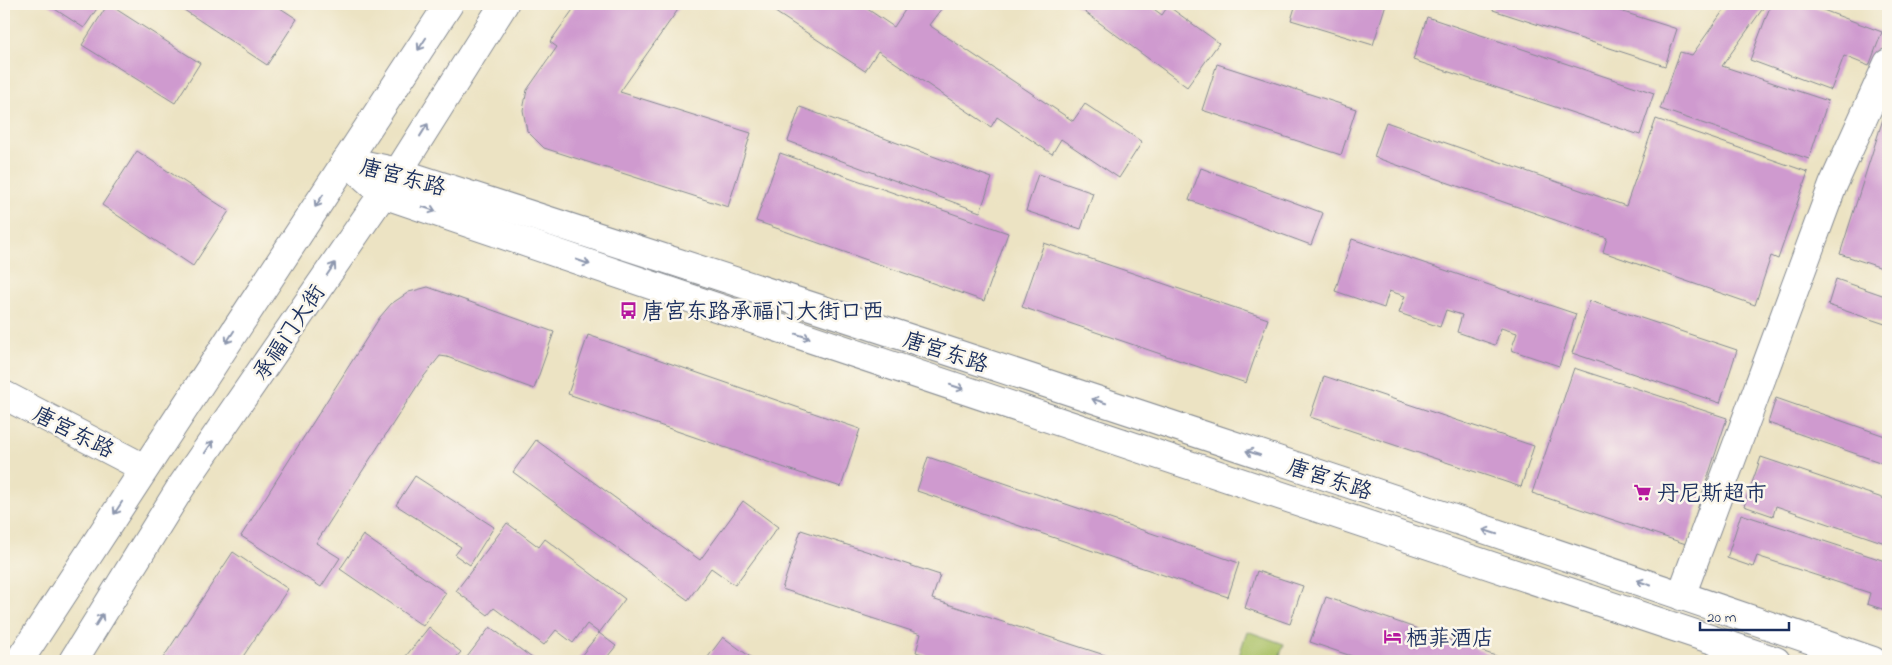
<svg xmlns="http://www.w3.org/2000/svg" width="1892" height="665" viewBox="0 0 1892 665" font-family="'Indie Flower','LXGW WenKai TC',sans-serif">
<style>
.green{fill:#aac166;stroke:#627862}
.building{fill:#cf9acf}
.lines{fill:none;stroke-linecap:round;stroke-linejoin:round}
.minor-casing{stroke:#848990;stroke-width:30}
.minor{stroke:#fff;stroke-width:28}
.oneway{stroke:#8d97ae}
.labels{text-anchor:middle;stroke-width:5;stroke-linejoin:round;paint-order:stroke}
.street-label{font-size:22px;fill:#1b2f5e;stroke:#fbf7ec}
.poi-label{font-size:22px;fill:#1b2f5e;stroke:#fbf7ec;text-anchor:start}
</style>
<rect width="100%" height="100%" fill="#fbf7ec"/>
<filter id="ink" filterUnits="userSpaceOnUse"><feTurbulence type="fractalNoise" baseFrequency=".02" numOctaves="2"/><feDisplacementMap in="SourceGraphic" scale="10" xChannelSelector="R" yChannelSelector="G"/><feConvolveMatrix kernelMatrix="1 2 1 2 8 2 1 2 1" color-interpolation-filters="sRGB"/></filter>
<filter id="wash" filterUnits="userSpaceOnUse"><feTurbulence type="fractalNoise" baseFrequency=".0096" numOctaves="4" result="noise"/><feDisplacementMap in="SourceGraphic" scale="20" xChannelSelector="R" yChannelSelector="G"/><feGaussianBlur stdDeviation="1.12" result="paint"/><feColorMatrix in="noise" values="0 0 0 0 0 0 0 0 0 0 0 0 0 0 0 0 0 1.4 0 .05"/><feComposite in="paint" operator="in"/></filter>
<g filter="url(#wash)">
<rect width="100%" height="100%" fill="#ece3c3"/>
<path class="green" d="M1247,631L1284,644L1278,661H1237Z"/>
<g id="blocks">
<g class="building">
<path d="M47,4H100L84,28Z"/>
<path d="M108,4L200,63L175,103L82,45Z"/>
<path d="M175,4H274L297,19L267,65Z"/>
<path d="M577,4H682L620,92L751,133L728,207L544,148L527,131L523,110L527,90L557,47L550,42Z"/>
<path d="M763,4H860L894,27L905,10L897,4H945L929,25L1073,121L1085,104L1142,142L1119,178L1061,139L1052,154L997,117L991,127L878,51L865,71Z"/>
<path d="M1074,4H1147L1162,15L1168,6L1219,43L1187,87Z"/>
<path d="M1296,4H1386L1373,45L1291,20Z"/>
<path d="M1495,4H1598L1677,29L1665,66L1493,10Z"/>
<path d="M1728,4H1766L1722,66L1828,101L1809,159L1660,109L1680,52L1692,55Z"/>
<path d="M1771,4H1807L1882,32L1869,66L1844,56L1831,90L1750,60Z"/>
<path d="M1427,17L1654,93L1640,135L1413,60Z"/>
<path d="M1217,64L1356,109L1341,155L1202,110Z"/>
<path d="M800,107L992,178L980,212L788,141Z"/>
<path d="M1656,119L1808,172L1778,259L1771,256L1755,305L1603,252L1607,238L1374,157L1386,122L1626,206Z"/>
<path d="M1883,119L1888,120V270L1840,254Z"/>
<path d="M137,151L229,211L193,266L102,205Z"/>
<path d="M780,153L1008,233L984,301L756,221Z"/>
<path d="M1201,168L1323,213L1311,245L1189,200Z"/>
<path d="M1038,174L1093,193L1081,229L1026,211Z"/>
<path d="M1352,239L1576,314L1559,366L1511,350L1517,333L1501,328L1495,345L1457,332L1462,315L1446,310L1440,327L1399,313L1405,296L1389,291L1384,308L1335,291Z"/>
<path d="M1044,243L1268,319L1246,383L1022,307Z"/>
<path d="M1836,279L1888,297V325L1828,305Z"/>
<path d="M428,287L554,332L534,389L447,357L440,356L421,380L316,543L340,558L321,587L241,536L380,317L391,304L409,292Z"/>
<path d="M1590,301L1737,350L1720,403L1572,353Z"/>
<path d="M588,335L860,429L841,487L568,394Z"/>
<path d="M1574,368L1727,418L1686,544L1532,493Z"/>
<path d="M1324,376L1534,446L1521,487L1310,417Z"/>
<path d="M1776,398L1888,437V465L1768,423Z"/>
<path d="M536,440L700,560L743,501L778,527L735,585L711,568L688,600L513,472Z"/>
<path d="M928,457L1239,563L1228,597L917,491Z"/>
<path d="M1761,457L1888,500V544L1776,506L1773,516L1744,506Z"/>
<path d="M415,476L494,527L470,565L455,555L461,547L396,505Z"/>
<path d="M1741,514L1888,562V611L1867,604L1870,593L1757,556L1753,567L1727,558Z"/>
<path d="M507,523L539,547L545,539L625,599L599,633L587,624L573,643L556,630L544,645L494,608L488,615L456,591Z"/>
<path d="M801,530L940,575L932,599L1123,661H945L916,652L921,634L782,589Z"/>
<path d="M363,535L446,593L423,626L340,569Z"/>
<path d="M233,552L288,589L240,661H161Z"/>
<path d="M1257,571L1303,586L1290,624L1245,608Z"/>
<path d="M1326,597L1510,661H1366L1310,642Z"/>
<path d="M429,627L461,652L453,661H402Z"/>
<path d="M490,627L516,646L536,661H464Z"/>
<path d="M599,633L616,646L604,661H577Z"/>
<path d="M723,637L756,661H705Z"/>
</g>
</g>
</g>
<g filter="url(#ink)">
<use href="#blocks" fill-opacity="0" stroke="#848990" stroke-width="1"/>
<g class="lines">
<defs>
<g id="minor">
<path d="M346,161L398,172C891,331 1383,493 1873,661"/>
<path d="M348,162L383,194L707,304L1776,661"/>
<path d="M4,395L144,468"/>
<path d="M1681,596L1833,185L1888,63"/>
<path d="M19,661L449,4"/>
<path d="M73,661L181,487L398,172L504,4"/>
</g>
</defs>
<use href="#minor" class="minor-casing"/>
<use href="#minor" class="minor"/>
</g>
<defs><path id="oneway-shaft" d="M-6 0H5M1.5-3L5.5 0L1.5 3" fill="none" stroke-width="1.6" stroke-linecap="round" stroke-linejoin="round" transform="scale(1.25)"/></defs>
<g class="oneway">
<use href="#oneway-shaft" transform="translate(422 44) rotate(123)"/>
<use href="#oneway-shaft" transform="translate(424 130) rotate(-58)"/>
<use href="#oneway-shaft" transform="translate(319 201) rotate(123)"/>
<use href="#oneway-shaft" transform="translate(429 209) rotate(19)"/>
<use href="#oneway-shaft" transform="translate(583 262) rotate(19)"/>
<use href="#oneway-shaft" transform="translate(331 269) rotate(-56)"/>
<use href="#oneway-shaft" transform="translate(803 336) rotate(18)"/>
<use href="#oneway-shaft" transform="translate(230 337) rotate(123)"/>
<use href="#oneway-shaft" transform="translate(957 387) rotate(18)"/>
<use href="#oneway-shaft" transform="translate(1099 401) rotate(-162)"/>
<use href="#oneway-shaft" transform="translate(209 447) rotate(-56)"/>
<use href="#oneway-shaft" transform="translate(1253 453) rotate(-162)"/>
<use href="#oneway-shaft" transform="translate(118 508) rotate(123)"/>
<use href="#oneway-shaft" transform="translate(1490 532) rotate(-162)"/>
<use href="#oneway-shaft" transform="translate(1644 583) rotate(-161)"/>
<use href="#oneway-shaft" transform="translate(99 620) rotate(-58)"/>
</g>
</g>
<defs>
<symbol id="bus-bare" viewBox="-9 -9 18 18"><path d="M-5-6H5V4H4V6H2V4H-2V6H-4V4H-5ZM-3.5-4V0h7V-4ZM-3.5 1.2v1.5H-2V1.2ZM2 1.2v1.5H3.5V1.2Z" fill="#b5179e" stroke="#fbf7ec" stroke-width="2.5" paint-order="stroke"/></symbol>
<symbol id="supermarket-bare" viewBox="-9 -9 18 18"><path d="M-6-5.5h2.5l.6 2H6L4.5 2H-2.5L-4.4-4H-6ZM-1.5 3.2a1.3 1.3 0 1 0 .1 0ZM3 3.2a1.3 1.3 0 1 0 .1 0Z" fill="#b5179e" stroke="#fbf7ec" stroke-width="2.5" paint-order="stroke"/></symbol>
<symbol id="hotel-bare" viewBox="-9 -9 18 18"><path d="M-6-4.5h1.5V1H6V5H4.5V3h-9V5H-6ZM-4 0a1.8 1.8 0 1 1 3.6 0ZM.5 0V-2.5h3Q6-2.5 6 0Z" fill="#b5179e" stroke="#fbf7ec" stroke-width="2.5" paint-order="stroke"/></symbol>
</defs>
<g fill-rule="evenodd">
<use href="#bus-bare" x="616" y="298" width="25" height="25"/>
<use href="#supermarket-bare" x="1630" y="480" width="25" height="25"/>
<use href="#hotel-bare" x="1380" y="624" width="25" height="25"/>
</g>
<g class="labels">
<g class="street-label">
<text transform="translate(403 176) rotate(15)" y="8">唐宫东路</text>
<text transform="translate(288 332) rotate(-56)" y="8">承福门大街</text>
<text transform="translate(946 351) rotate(18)" y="8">唐宫东路</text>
<text transform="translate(74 431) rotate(27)" y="8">唐宫东路</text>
<text transform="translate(1330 478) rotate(18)" y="8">唐宫东路</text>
</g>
<g class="poi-label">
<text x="642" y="318">唐宫东路承福门大街口西</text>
<text x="1657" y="500">丹尼斯超市</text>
<text x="1406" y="645">栖菲酒店</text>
</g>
</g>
<rect width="1892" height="665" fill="none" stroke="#fbf7ec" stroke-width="20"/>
<path d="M1700 622v8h89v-8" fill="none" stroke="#1b2f5e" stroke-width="2.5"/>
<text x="1707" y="622" font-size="15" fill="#1b2f5e" stroke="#fbf7ec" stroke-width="4" paint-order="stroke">20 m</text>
</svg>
